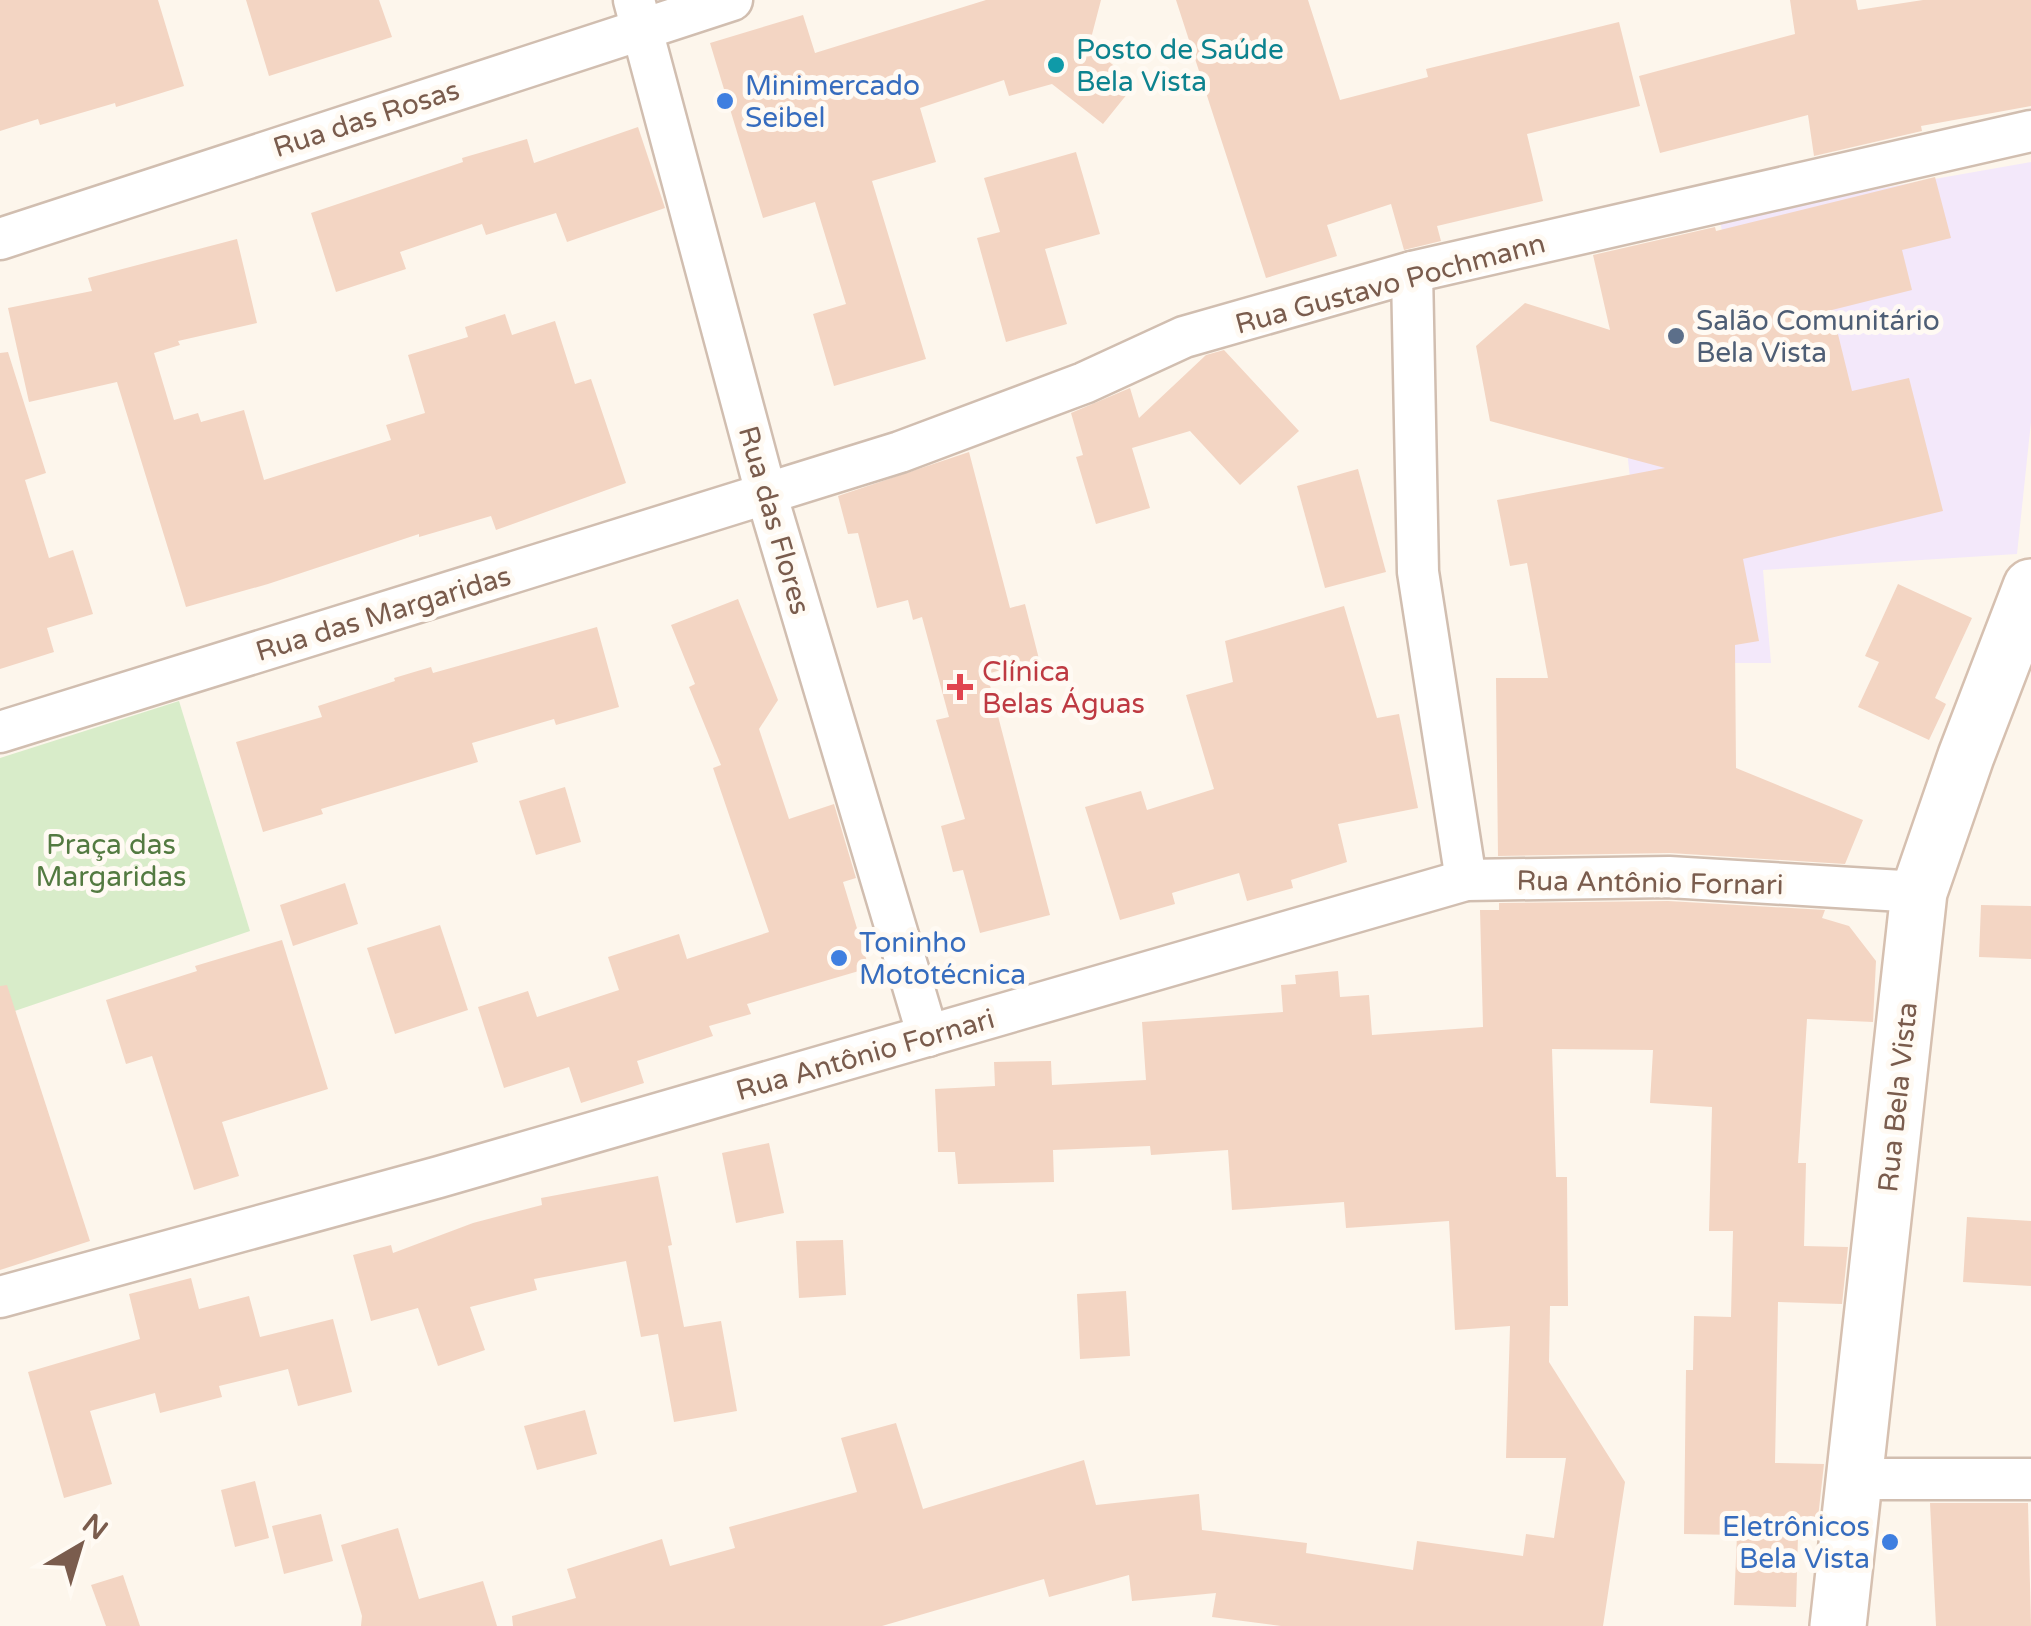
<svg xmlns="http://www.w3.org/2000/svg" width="2031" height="1626" viewBox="0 0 2031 1626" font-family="'Varela Round',sans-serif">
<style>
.education{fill:#f3e8fa}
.green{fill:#d8ecc9}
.building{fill:#f3d5c3}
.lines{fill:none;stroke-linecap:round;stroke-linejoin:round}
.street-casing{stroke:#d1beb0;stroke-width:45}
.secondary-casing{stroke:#d6c0b0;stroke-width:60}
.street{stroke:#fff;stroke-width:40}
.secondary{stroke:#fff;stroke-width:55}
.culture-dot{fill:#0f9aa8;stroke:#fffaf3;stroke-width:4}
.shop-dot{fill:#3f7fe0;stroke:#fffaf3;stroke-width:4}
.service-dot{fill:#5c6f8a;stroke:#fffaf3;stroke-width:4}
.health-dot{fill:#e0444e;stroke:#fffaf3;stroke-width:4}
.labels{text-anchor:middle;stroke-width:10;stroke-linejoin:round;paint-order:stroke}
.culture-label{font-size:28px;fill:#0d838f;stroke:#fffaf3;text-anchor:start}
.shop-label{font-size:28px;fill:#366cbe;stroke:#fffaf3;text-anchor:start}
.street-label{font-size:28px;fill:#7a5c4d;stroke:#fffaf3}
.service-label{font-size:28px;fill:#4e5e75;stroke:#fffaf3;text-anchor:start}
.health-label{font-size:28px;fill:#be3a42;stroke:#fffaf3;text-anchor:start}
.park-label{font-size:28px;fill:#537a41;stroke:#fffaf3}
</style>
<rect width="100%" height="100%" fill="#fdf6ec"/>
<path class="education" d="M2031,162V422L2017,554L1763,570L1771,663H1651L1627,451L1764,421L1719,217Z"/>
<path class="green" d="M179,701L250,931L0,1016V758Z"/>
<g class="building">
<path d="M0,0H158L184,86L116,107L115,103L40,125L38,119L0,131Z"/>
<path d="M246,0H379L392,37L269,76Z"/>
<path d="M986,0H1101L1089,46L1136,83L1103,124L1052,84L1009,96L1004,80L920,108L936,162L872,181L926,359L834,386L813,314L846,304L815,202L763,218L710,43L803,15L815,53Z"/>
<path d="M1176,0H1308L1340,100L1428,77L1426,69L1619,22L1640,106L1527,134L1543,201L1437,226L1441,241L1404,250L1391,204L1327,225L1337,256L1266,278Z"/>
<path d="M1790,0H1856L1858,10L1923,0H2031V106L1921,126L1922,131L1814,156L1808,115L1660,153L1639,76L1795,34Z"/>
<path d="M638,127L665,208L567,242L556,213L486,235L482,224L400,252L406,269L336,292L311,213L463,162L462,158L527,139L534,163Z"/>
<path d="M1076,152L1100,234L1045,249L1067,324L1006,342L977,238L1000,232L984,178Z"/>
<path d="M1935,177L1951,238L1902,250L1912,290L1832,310L1852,391L1909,378L1943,511L1743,559L1759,641L1735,645L1736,768L1863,820L1845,864L1670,853L1498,856L1496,678H1548L1527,563L1510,566L1497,500L1665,468L1490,421L1476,346L1525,303L1610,330L1593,255L1715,227L1716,231Z"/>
<path d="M237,239L257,323L178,341L180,345L154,353L174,420L198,413L201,422L244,410L264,480L391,440L386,425L425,413L408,355L468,337L465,327L505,314L512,335L555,321L575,384L591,379L626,483L496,530L491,516L419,537V534L268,584L186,607L117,382L29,402L8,308L92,291L88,278Z"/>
<path d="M1224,350L1299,431L1240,485L1190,431L1132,448L1150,508L1096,524L1076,457L1083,455L1071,413L1130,388L1139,418L1206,355Z"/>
<path d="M8,352L46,473L25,480L49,558L73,550L93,614L47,628L54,652L0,669V353Z"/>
<path d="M969,452L1010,608L1025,604L1039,659L987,674L1050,915L980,933L963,870L953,872L941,826L965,819L936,720L949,717L922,617L913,620L908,600L877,608L858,533L848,534L838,496Z"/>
<path d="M1358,469L1386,572L1325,588L1297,486Z"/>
<path d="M1898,584L1972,618L1935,698L1946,704L1929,740L1858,707L1879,662L1865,656Z"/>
<path d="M738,599L778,700L759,729L789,819L834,804L856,878L843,882L869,968L747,1004L751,1014L709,1026L713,1036L637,1061L644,1083L581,1103L569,1067L504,1088L478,1007L528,991L537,1017L619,990L608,957L679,934L687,959L769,932L713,768L721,765L689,687L695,684L671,625Z"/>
<path d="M1344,606L1377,718L1399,714L1418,808L1338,824L1347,862L1291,880L1293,888L1247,901L1239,873L1172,893L1175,904L1120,920L1085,807L1141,791L1147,810L1214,789L1186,695L1233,682L1225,641Z"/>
<path d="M597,627L619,707L556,725L554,719L472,743L478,762L321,809L323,814L263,832L236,742L322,717L318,706L395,681L394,678L431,667L433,673Z"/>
<path d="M565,787L581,842L536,855L519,801Z"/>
<path d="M345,883L358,924L293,946L280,905Z"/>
<path d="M1668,901L1825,910L1822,918L1849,926L1876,961L1873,1022L1807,1019L1798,1163H1806L1804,1246L1848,1247L1842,1304L1778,1302L1775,1463L1824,1464L1816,1536H1798L1796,1607L1734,1605L1737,1535L1684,1534L1686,1370H1693L1694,1316L1731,1317L1733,1231H1709L1712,1107L1650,1103L1653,1050L1552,1049L1556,1177H1567L1568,1306H1550L1549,1362L1625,1482L1603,1626H1281L1212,1617L1216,1593L1132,1601L1129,1575L1049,1597L1044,1579L882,1626H513L512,1616L576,1598L567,1569L662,1539L670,1566L735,1548L729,1527L857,1492L841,1438L896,1423L923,1509L1084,1460L1096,1505L1199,1494L1202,1530L1307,1543L1306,1553L1413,1570L1417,1541L1523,1556L1526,1534L1554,1538L1566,1458H1506L1510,1326L1455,1330L1449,1221L1346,1228L1344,1202L1232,1210L1228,1150L1151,1155L1150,1146L1053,1150L1054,1182L958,1184L955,1152H938L935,1089L995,1086L994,1062L1051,1061L1052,1085L1146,1080L1142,1022L1283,1012L1281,985L1296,984L1295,975L1338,971L1340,997L1369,995L1372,1035L1483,1027L1480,910H1499V903Z"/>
<path d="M1981,905L2031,906V959L1979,957Z"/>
<path d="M440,925L468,1010L395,1034L367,948Z"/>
<path d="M282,940L328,1089L222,1122L239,1176L194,1190L152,1056L126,1064L106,1000L197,971L195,966Z"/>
<path d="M7,985L90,1241L0,1270V986Z"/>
<path d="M769,1143L784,1213L736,1223L722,1153Z"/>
<path d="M658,1176L672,1245L668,1246L684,1327L721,1321L737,1411L674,1422L658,1334L641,1337L626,1261L534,1279L537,1290L470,1307L485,1350L438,1366L418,1308L371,1321L353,1255L391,1245L393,1253L473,1223L542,1205L541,1198Z"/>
<path d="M1967,1217L2031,1221V1286L1963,1282Z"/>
<path d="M843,1240L846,1295L799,1298L796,1241Z"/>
<path d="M191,1278L199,1309L249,1296L260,1337L333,1319L352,1392L298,1406L288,1369L219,1386L222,1397L160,1413L155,1393L90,1411L112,1484L64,1498L28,1372L140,1339L129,1294Z"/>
<path d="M1126,1291L1130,1356L1080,1359L1077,1294Z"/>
<path d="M585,1410L597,1454L537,1470L524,1426Z"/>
<path d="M255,1481L269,1538L235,1547L221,1490Z"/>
<path d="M1930,1503H2028L2031,1626H1936Z"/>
<path d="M321,1514L333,1561L284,1574L272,1526Z"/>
<path d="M398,1528L419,1599L483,1581L497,1626H361L362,1616L341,1545Z"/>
<path d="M123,1575L140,1626H106L91,1585Z"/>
</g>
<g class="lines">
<defs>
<g id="street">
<path d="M634,0L766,493L928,1036"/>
<path d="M0,239L732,0"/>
<path d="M1412,272L1418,572L1466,880"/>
<path d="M0,732L900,452L1084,383L1184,337L1412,272L2031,131"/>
<path d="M0,1297L439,1177L1466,880L1669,877L1919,892"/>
<path d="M1855,1479H2031"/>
</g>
<path id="secondary" d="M1838,1626L1919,892L1966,756L2031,587"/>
</defs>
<use href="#street" class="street-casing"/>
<use href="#secondary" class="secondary-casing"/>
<use href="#street" class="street"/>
<use href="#secondary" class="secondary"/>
</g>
<circle class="culture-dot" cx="1056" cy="65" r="10"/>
<g class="shop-dot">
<circle cx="725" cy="101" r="10"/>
<circle cx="839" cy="958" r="10"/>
<circle cx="1890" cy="1542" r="10"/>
</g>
<circle class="service-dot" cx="1676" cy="336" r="10"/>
<path class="health-dot" d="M955 672h10v10h10v10h-10v10h-10v-10h-10v-10h10z"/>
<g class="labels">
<g class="culture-label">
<text x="1076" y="59">Posto de Saúde<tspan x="1076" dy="32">Bela Vista</tspan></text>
</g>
<g class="shop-label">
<text x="745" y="95">Minimercado<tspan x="745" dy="32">Seibel</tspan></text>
<text x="859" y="952">Toninho<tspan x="859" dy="32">Mototécnica</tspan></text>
<text x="1870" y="1536" text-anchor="end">Eletrônicos<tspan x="1870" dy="32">Bela Vista</tspan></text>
</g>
<g class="street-label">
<text transform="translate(366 118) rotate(-18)" y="10">Rua das Rosas</text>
<text transform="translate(1390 283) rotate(-15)" y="10">Rua Gustavo Pochmann</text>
<text transform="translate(775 520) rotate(74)" y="10">Rua das Flores</text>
<text transform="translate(383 613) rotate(-17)" y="10">Rua das Margaridas</text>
<text transform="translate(1650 882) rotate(1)" y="10">Rua Antônio Fornari</text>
<text transform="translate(865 1054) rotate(-16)" y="10">Rua Antônio Fornari</text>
<text transform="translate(1897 1097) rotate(-84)" y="10">Rua Bela Vista</text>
</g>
<g class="service-label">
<text x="1696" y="330">Salão Comunitário<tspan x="1696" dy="32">Bela Vista</tspan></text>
</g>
<g class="health-label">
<text x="982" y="681">Clínica<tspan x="982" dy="32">Belas Águas</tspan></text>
</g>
<g class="park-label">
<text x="111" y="854">Praça das<tspan x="111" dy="32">Margaridas</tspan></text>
</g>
</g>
<g transform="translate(80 1546) rotate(38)" stroke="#fffaf3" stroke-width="8" paint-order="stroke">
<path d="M0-8L18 38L0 25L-18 38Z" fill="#7a5c4d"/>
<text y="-15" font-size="28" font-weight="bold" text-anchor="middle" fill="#7a5c4d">N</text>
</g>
</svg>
